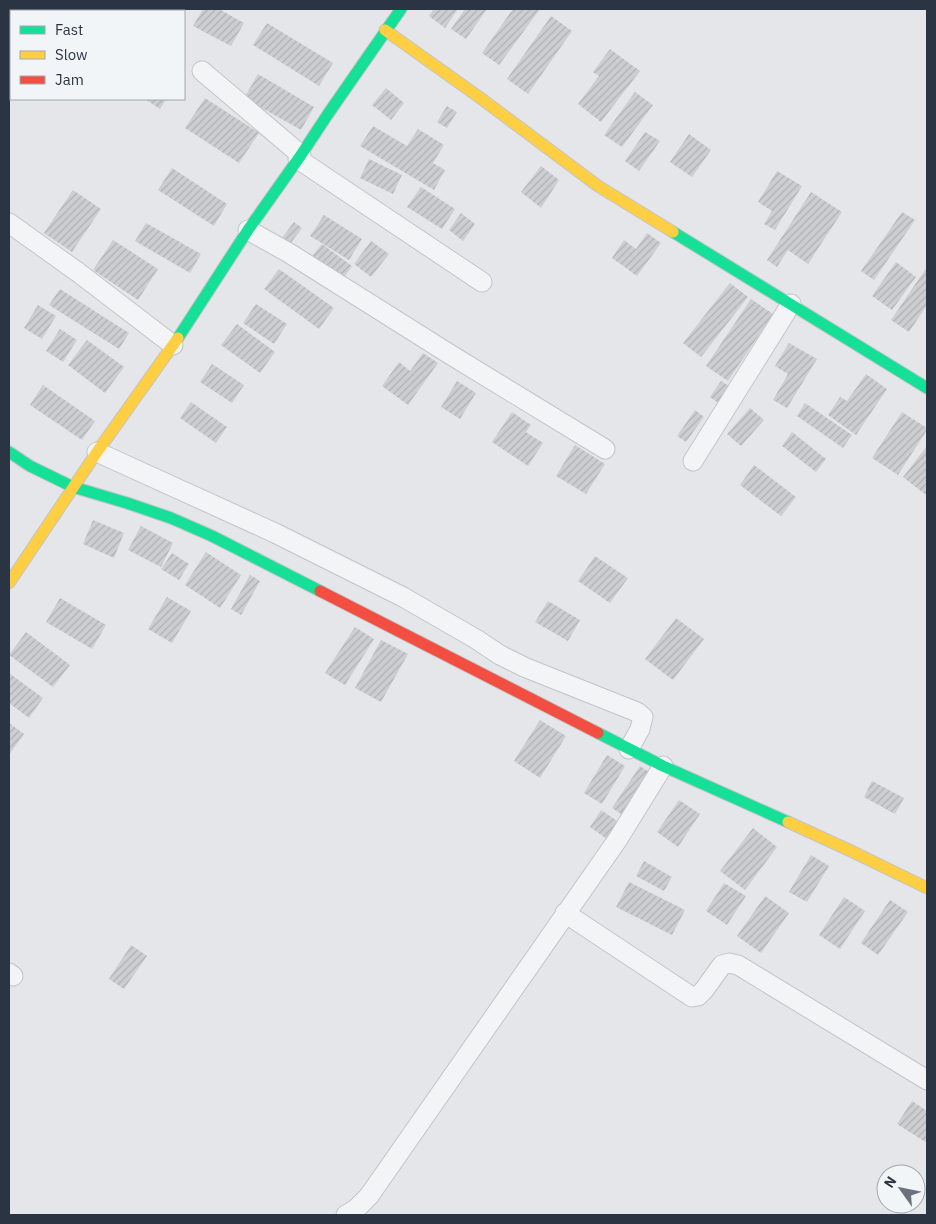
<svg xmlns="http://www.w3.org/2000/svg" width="936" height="1224" viewBox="0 0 936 1224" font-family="'IBM Plex Sans',sans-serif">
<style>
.building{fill:url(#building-hatch)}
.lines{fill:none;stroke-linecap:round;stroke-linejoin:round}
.street-casing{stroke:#c2c4c7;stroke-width:21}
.fast-casing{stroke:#c2c4c7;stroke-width:13}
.slow-casing{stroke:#c2c4c7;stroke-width:13}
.jam-casing{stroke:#c2c4c7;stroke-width:13}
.street{stroke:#f3f4f6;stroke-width:19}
.fast{stroke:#16e098;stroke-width:11}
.slow{stroke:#ffcf43;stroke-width:11}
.jam{stroke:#f24e42;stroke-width:11}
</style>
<defs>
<pattern id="building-hatch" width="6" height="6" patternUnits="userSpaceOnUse" patternTransform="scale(1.25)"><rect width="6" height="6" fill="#ccced1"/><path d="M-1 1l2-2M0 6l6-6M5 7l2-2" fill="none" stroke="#afb2b5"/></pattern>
</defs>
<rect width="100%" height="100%" fill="#e4e6e9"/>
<g class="building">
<path d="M203,9H219L244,23L231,46L193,26Z"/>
<path d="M434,9H458L445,28L429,16Z"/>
<path d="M465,9H487L466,39L451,29Z"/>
<path d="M513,9H540L499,65L482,53Z"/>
<path d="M551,16L572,31L528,94L507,79Z"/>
<path d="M267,23L333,63L319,86L253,45Z"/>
<path d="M610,49L640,71L601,122L578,104L599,76L593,72Z"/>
<path d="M258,74L314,107L301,130L244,98Z"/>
<path d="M386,88L404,103L391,120L372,105Z"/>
<path d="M635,92L653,105L622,147L604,135Z"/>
<path d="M205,98L259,133L239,163L185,128Z"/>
<path d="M145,99H166L160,109Z"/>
<path d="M447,106L457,112L447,128L437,122Z"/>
<path d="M373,126L407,146L418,129L444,145L433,163L445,170L434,190L360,146Z"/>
<path d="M645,132L660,141L639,171L625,161Z"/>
<path d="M689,134L711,150L692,177L670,162Z"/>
<path d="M369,159L402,175L393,194L360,178Z"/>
<path d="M541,166L559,180L541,208L521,192Z"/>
<path d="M172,168L227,204L214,226L158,190Z"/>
<path d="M777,171L802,186L775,230L764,224L772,211L758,202Z"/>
<path d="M421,187L455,209L442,229L407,207Z"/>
<path d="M73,190L101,209L72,252L44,233Z"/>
<path d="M811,192L842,212L808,264L788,250L777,267L767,260Z"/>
<path d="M902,212L915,220L874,280L861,271Z"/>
<path d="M461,213L475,224L463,241L449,230Z"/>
<path d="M324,215L362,239L349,260L310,236Z"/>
<path d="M294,222L302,228L290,244L282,238Z"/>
<path d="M146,223L201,254L190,273L135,241Z"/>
<path d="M647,233L661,243L637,276L612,258L624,240L636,249Z"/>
<path d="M113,240L158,269L138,300L93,270Z"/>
<path d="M371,241L389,254L371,277L354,264Z"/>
<path d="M322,244L352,266L340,283L309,260Z"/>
<path d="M896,262L916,277L892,310L872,296Z"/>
<path d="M927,267V305L909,332L891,320Z"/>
<path d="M279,269L334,308L319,329L264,289Z"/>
<path d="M730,283L748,297L701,357L683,343Z"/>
<path d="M60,289L129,333L119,349L49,305Z"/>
<path d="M751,299L773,314L728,381L706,366Z"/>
<path d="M256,304L287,324L274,344L243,323Z"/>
<path d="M38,305L56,316L42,339L24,328Z"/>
<path d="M237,324L275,352L260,373L221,345Z"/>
<path d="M60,329L77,340L63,362L46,351Z"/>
<path d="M87,340L124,367L105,393L68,365Z"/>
<path d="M789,343L817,359L787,408L773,400L788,374L775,366Z"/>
<path d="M423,353L438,363L408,405L382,386L399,362L410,371Z"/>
<path d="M212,364L244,385L232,403L200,382Z"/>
<path d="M866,374L887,389L856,435L828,415L840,397L847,401Z"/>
<path d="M457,381L476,393L460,419L441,407Z"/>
<path d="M721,381L735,390L724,407L710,397Z"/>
<path d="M43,385L95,421L82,440L30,405Z"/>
<path d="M191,402L227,427L216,443L180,418Z"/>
<path d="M805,403L852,435L843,448L797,416Z"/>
<path d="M750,408L764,420L741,446L727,434Z"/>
<path d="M695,410L704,417L686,442L677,436Z"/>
<path d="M512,412L531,425L526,432L543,443L528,466L492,442Z"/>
<path d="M902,412L927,428V430L898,475L872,458Z"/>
<path d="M792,432L826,459L816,472L782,446Z"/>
<path d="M575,445L605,464L586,494L556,476Z"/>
<path d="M927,446V493L926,495L903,477Z"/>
<path d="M754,465L796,497L781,516L740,485Z"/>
<path d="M93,520L124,533L114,558L83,544Z"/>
<path d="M141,526L173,543L161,567L128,550Z"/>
<path d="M206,552L241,575L220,608L185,585Z"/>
<path d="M172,553L189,564L179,580L161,569Z"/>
<path d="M595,556L628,578L610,603L578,581Z"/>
<path d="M250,575L260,581L241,615L231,609Z"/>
<path d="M167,597L191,611L172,643L148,629Z"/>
<path d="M60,598L106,625L92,649L46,622Z"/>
<path d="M548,601L580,620L568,641L535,622Z"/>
<path d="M676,618L704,639L673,680L645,659Z"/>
<path d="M355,627L374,639L345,685L325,673Z"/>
<path d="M26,632L70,665L53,687L9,655Z"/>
<path d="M381,640L408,654L381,702L355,688Z"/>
<path d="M9,673L43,698L29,718L9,703Z"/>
<path d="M540,720L566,736L540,778L514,761Z"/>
<path d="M9,723L24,734L9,755Z"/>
<path d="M607,755L625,766L602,804L584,793Z"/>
<path d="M640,766L655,776L627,818L612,808Z"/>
<path d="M872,781L904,798L895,814L864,797Z"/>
<path d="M679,800L700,814L678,847L657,832Z"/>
<path d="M601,810L623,825L611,842L590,827Z"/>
<path d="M753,828L777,847L745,890L720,871Z"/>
<path d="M811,855L829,866L807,902L789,892Z"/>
<path d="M644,861L672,877L664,891L636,876Z"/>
<path d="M629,882L685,910L672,935L616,907Z"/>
<path d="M724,883L746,896L727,925L706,911Z"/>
<path d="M765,896L789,913L761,953L737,936Z"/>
<path d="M844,897L865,911L840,949L819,935Z"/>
<path d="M890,900L908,912L878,955L861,943Z"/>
<path d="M131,945L147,956L124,989L109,979Z"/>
<path d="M912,1101L927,1111V1143L897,1124Z"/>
</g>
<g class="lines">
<defs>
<g id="street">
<path d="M202,71L301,155"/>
<path d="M298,159L482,282"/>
<path d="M9,223L79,273L173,345"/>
<path d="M248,230L289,253L451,355L605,449"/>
<path d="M97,452L275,533L403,597L476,639L500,655L524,667L637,712L643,717L640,729L629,749"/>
<path d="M693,461L791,304"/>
<path d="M565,913L692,997L698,996L704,990L722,965L729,963L738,965L927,1080"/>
<path d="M9,973L13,976"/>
<path d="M346,1215L356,1209L369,1196L618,839L663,766"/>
</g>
<g id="fast">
<path d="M673,232L927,388"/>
<path d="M178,338L248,230L301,155L328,114L401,9"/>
<path d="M9,452L30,466L73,487L127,503L171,518L212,536L320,591"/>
<path d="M598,733L663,766L788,822"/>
</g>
<g id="slow">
<path d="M385,30L479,97L598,186L673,232"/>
<path d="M9,583L97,452L178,338"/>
<path d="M788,822L851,851L927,888"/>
</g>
<path id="jam" d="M320,591L598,733"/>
</defs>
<use href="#street" class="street-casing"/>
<use href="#fast" class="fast-casing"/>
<use href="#slow" class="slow-casing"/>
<use href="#jam" class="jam-casing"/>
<use href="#street" class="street"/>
<use href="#fast" class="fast"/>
<use href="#slow" class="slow"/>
<use href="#jam" class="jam"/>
</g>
<rect width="936" height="1224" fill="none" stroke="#2b3442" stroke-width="20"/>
<rect x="10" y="10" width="175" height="90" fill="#f2f5f8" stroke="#a2a8af"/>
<rect x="20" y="26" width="25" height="8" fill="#16e098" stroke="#a2a8af"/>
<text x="55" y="35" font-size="15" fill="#2b3442">Fast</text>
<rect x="20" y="51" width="25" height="8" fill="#ffcf43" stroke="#a2a8af"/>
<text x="55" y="60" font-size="15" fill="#2b3442">Slow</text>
<rect x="20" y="76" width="25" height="8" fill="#f24e42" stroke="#a2a8af"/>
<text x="55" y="85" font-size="15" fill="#2b3442">Jam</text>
<g transform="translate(901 1189) rotate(303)"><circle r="24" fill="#f2f5f8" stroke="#a2a8af"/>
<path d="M0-4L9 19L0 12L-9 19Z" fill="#6c727c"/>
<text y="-8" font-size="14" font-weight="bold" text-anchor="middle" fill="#2b3442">N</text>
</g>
</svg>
